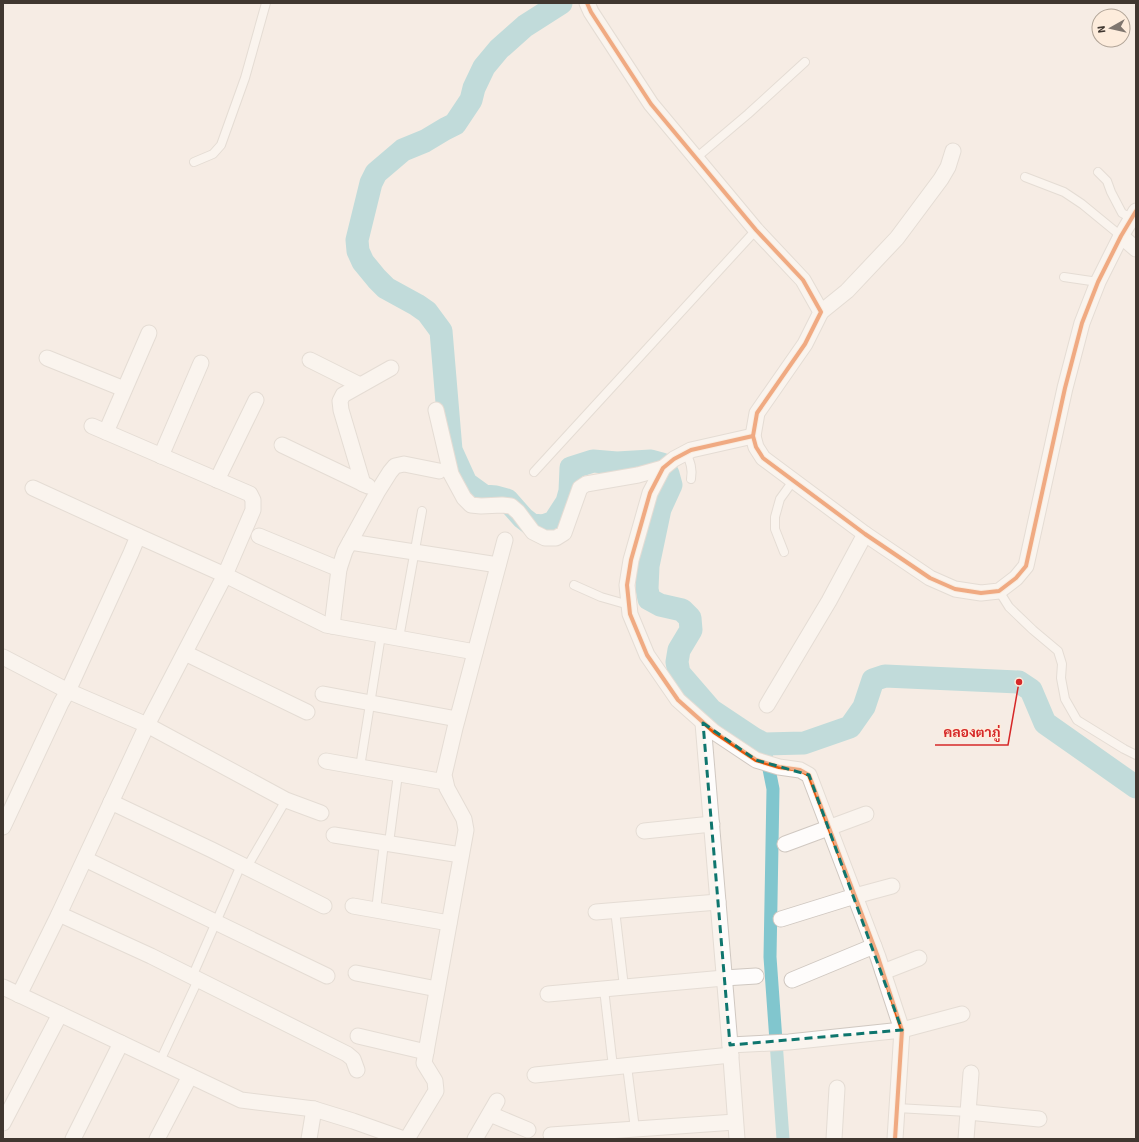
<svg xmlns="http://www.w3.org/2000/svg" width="1139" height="1142" viewBox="0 0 1139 1142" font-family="'Source Sans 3',Sarabun,sans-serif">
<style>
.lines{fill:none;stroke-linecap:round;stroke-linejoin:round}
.canal{stroke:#81c6ce;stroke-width:13}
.river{stroke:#81c6ce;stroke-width:23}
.service-casing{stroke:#d0c8c1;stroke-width:10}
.minor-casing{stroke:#d0c8c1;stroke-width:17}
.service{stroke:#fefcfb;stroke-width:8}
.minor{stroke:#fefcfb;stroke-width:15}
.cycleway-casing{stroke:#fdecdc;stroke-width:6}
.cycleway{stroke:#e8590c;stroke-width:4}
.marked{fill:none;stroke:#0f766e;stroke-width:3;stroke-dasharray:8 5;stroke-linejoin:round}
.leader{fill:none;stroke:#d62828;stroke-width:1.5}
.callout-dot{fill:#d62828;stroke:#fdecdc;stroke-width:1.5}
.callout-label{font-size:14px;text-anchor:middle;font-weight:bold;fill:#d62828;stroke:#fdecdc;stroke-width:3;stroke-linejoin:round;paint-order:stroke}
</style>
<rect width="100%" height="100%" fill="#f5ece4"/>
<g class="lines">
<path class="canal" d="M764,744L773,789L770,957L783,1139"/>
<path class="river" d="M561,3L525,26L499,49L484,67L474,88L471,100L455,124L445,129L425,141L403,150L376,173L371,183L357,240L358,251L363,262L377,279L386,288L417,305L427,312L441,331L451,450L466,483L484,496L496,497L507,500L523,518L532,525L543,526L554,522L567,502L570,491L571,468L593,461L617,463L651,461L662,464L668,474L671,485L660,509L648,566L647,589L649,599L660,605L682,610L690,618L691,630L679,650L677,662L679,673L711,710L753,738L764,744L804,743L850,727L864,707L873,680L885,676L1019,682L1031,690L1045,723L1136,787"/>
<defs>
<g id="service">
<path d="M696,158L748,114L805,62"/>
<path d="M194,162L213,154L221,145L245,78L266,3"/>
<path d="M1098,172L1107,181L1111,192L1122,213L1131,218"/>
<path d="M1025,177L1064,192L1082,204L1121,236"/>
<path d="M1064,277L1098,282"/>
<path d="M686,452C690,462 693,469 691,479"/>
<path d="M534,472L756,230"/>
<path d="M784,552L775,529V517L780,499L793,481"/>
<path d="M574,585L601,597L629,605"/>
<path d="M999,591L1009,607L1033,630L1058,651L1062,664L1061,678L1065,699L1077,720L1124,749L1136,755"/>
<path d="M399,638L422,511"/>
<path d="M360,767L381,635"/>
<path d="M389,843L398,774"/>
<path d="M247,867L286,800"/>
<path d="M376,910L384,843"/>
<path d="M615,910L624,987"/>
<path d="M192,977L241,865"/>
<path d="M604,989L613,1067"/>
<path d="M160,1061L198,980"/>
<path d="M627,1066L635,1129"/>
<path d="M897,1108L968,1112"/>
</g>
<g id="minor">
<path d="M587,3L591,12L651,104L756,230L803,280L821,312L805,344L757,413L753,436L756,447L763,458L865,534L930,578L955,589L981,593L999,591L1016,578L1026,566L1065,388L1082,323L1098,282L1121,236L1136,211"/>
<path d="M1121,236L1136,249"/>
<path d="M821,312L847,291L897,238L941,179L948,167L953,151"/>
<path d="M47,358L124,389"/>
<path d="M310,360L360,385"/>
<path d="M436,410L451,474L464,498L471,505L481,506L502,505L511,506L518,512L533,532L545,538H556L564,533L580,488L586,484L638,475L663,468"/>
<path d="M106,432L149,333"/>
<path d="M753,436L691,450L674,459L663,468L650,493L631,560L627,585L630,614L647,655L678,700L714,732L756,760L779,767L800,770L809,775L878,957L902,1030L895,1139"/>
<path d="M282,445L368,486"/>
<path d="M161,456L201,363"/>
<path d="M217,480L256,400"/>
<path d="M363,484L341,410L340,401L343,395L391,368"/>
<path d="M138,536L225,575L326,625L475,652"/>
<path d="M259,536L339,569"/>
<path d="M350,542L498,565"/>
<path d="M332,626L339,569L345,551L378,491L390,472L395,466L404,464L439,471"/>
<path d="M185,653L307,712"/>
<path d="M3,657L68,691L147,725L286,800L321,813"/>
<path d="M323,694L457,719"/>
<path d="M767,705L829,601L865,534"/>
<path d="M703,723L730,1045L737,1139"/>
<path d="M326,761L445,782"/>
<path d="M111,802L212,850L324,906"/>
<path d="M3,827L61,703L68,691L131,553L138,536L33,488"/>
<path d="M644,831L712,824"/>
<path d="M334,835L461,855"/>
<path d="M785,844L866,814"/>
<path d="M85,859L327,976"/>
<path d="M353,906L449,923"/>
<path d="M596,912L718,902"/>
<path d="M59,914L151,956L347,1054L353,1059L357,1070"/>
<path d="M781,919L855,896L892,886"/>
<path d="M883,972L919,958"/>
<path d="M356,973L437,989"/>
<path d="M792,980L874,946"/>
<path d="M3,987L241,1100L314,1109L353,1121L404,1139"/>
<path d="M548,994L724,978L756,976"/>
<path d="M19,995L59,914L147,725L225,575L253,510V500L250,494L92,426"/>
<path d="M358,1036L426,1052"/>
<path d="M730,1045L789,1042L902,1030L962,1014"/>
<path d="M535,1075L731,1055"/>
<path d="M968,1112L1039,1119"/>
<path d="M490,1114L528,1130"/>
<path d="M3,1123L60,1014"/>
<path d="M551,1135L735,1122"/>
<path d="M73,1139L121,1043"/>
<path d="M157,1139L190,1076"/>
<path d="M309,1139L314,1109"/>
<path d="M407,1139L436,1091L435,1081L424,1063L466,830L464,819L447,788L444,775L455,728L505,540"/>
<path d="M475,1139L497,1101"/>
<path d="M834,1139L837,1088"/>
<path d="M966,1139L971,1073"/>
</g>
</defs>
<use href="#service" class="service-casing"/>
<use href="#minor" class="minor-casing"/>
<use href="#service" class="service"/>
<use href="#minor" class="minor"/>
<defs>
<g id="cycleway">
<path d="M587,3L591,12L651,104L756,230L803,280L821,312L805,344L757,413L753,436L756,447L763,458L865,534L930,578L955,589L981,593L999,591L1016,578L1026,566L1065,388L1082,323L1098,282L1121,236L1136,211"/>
<path d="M753,436L691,450L674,459L663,468L650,493L631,560L627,585L630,614L647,655L678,700L714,732L756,760L779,767L800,770L809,775L878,957L902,1030L895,1139"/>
</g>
</defs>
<use href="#cycleway" class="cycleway-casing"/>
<use href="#cycleway" class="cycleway"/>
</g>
<path d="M0 0H1139V1142H0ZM703,723L756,760L809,775L902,1030L730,1045Z" fill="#f5ece4" fill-opacity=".55" fill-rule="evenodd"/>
<path class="marked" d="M703,723L756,760L809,775L902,1030L730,1045Z"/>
<path class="leader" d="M1019 682L1008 745H935"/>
<circle class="callout-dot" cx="1019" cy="682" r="4"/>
<g class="callout-label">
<text x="972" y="737">คลองตาภู่</text>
</g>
<rect width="1139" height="1142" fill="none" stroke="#403730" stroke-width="8"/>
<g transform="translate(1111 28) rotate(262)"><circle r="19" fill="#fdecdc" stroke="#b1a497"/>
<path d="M0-3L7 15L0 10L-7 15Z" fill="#7f766f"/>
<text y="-6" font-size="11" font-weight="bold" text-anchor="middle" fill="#403730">N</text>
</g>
</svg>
